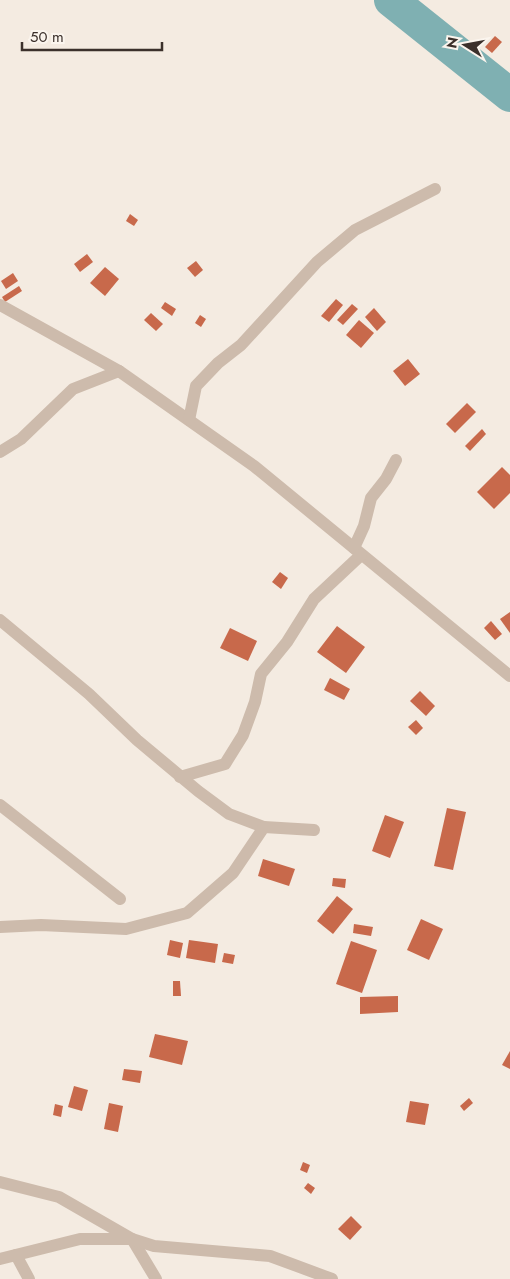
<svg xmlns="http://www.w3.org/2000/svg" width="510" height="1279" viewBox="0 0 510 1279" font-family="Jost,sans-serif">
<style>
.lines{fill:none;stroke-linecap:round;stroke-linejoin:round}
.river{stroke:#7fb0b2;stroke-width:34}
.building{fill:#c8694b}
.minor{stroke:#cdbbac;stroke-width:12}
</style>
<rect width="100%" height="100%" fill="#f4ebe1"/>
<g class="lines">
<path class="river" d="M391,0L510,95"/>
</g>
<g class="building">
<path d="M495,36L502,42L492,53L485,47Z"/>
<path d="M130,214L138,220L134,226L126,221Z"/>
<path d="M87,254L93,262L80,272L74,264Z"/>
<path d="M196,261L203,270L195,277L187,268Z"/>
<path d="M105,267L119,279L105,296L90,283Z"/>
<path d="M13,273L18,281L6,289L1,281Z"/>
<path d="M19,286L22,291L5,302L2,297Z"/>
<path d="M336,299L343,305L329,322L321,316Z"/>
<path d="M165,302L176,309L172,316L161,308Z"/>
<path d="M352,304L358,309L343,325L337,320Z"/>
<path d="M374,308L386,322L377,331L365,317Z"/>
<path d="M151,313L163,324L156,331L144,320Z"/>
<path d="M200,315L206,319L201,327L195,323Z"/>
<path d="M359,320L374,333L361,348L346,335Z"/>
<path d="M408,359L420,374L405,386L393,371Z"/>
<path d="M467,403L476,412L455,433L446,424Z"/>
<path d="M482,429L486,434L470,451L465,446Z"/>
<path d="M502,467L510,475V493L494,509L477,492Z"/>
<path d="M280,572L288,578L281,589L272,582Z"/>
<path d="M510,612V633L500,619Z"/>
<path d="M491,621L502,634L495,640L484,628Z"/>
<path d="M337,626L365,647L346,673L317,652Z"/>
<path d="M230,628L257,641L248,661L220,648Z"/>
<path d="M330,678L350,689L344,700L324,690Z"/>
<path d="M420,691L435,706L426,716L410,701Z"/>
<path d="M416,720L423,728L416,735L408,727Z"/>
<path d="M447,808L466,812L453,870L434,866Z"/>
<path d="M385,815L404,822L390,858L372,851Z"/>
<path d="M263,859L295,869L289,886L258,876Z"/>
<path d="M333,878L346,879L345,888L332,886Z"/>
<path d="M337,896L353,909L333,934L317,921Z"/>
<path d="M421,919L443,929L429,960L407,950Z"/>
<path d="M354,924L373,927L371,936L353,933Z"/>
<path d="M170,940L183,943L180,958L167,955Z"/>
<path d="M189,940L218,944L215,963L186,958Z"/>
<path d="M351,941L377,950L362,993L336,984Z"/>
<path d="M224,953L235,955L233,964L222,962Z"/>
<path d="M173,981H180L181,996H173Z"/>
<path d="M398,996V1012L360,1014V997Z"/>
<path d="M155,1034L188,1041L182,1065L149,1057Z"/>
<path d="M510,1051V1069L502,1065Z"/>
<path d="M124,1069L142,1071L140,1083L122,1080Z"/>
<path d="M74,1086L88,1090L82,1111L68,1107Z"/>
<path d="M469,1098L473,1103L464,1111L460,1106Z"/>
<path d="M410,1101L429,1104L425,1125L406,1122Z"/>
<path d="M109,1103L123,1106L118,1132L104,1129Z"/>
<path d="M55,1104L63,1106L61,1117L53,1115Z"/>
<path d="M303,1162L310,1165L307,1173L300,1170Z"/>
<path d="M308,1183L315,1188L311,1194L304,1188Z"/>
<path d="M351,1216L362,1227L350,1240L338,1229Z"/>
</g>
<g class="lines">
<g class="minor">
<path d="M0,305L119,371L254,466L510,676"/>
<path d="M189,420L196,386L218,363L241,345L317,262L355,230L435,189"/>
<path d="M0,452L21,439L73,389L119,371"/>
<path d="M354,548L364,526L371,498L386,479L396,460"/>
<path d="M0,620L89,694L137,740L198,791L229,814L264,827"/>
<path d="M180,777L225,764L243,735L255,702L261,674L287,642L314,599L361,555"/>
<path d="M0,805L120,899"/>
<path d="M0,927L41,925L126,929L187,913L233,873L264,827L314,830"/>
<path d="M0,1182L59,1197L132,1239L156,1279"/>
<path d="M16,1255L29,1279"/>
<path d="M0,1259L80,1239H132L154,1246L270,1256L332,1279"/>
</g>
</g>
<g transform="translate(465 45) rotate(281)" stroke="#fbf5ee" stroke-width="4" paint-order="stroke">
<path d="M0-4L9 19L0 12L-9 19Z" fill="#3b302b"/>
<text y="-8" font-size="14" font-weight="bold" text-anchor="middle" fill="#3b302b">N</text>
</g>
<path d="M22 42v8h140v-8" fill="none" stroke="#3b302b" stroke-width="2.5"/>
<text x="30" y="42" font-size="15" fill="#3b302b" stroke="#fbf5ee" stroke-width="4" paint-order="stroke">50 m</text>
</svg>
